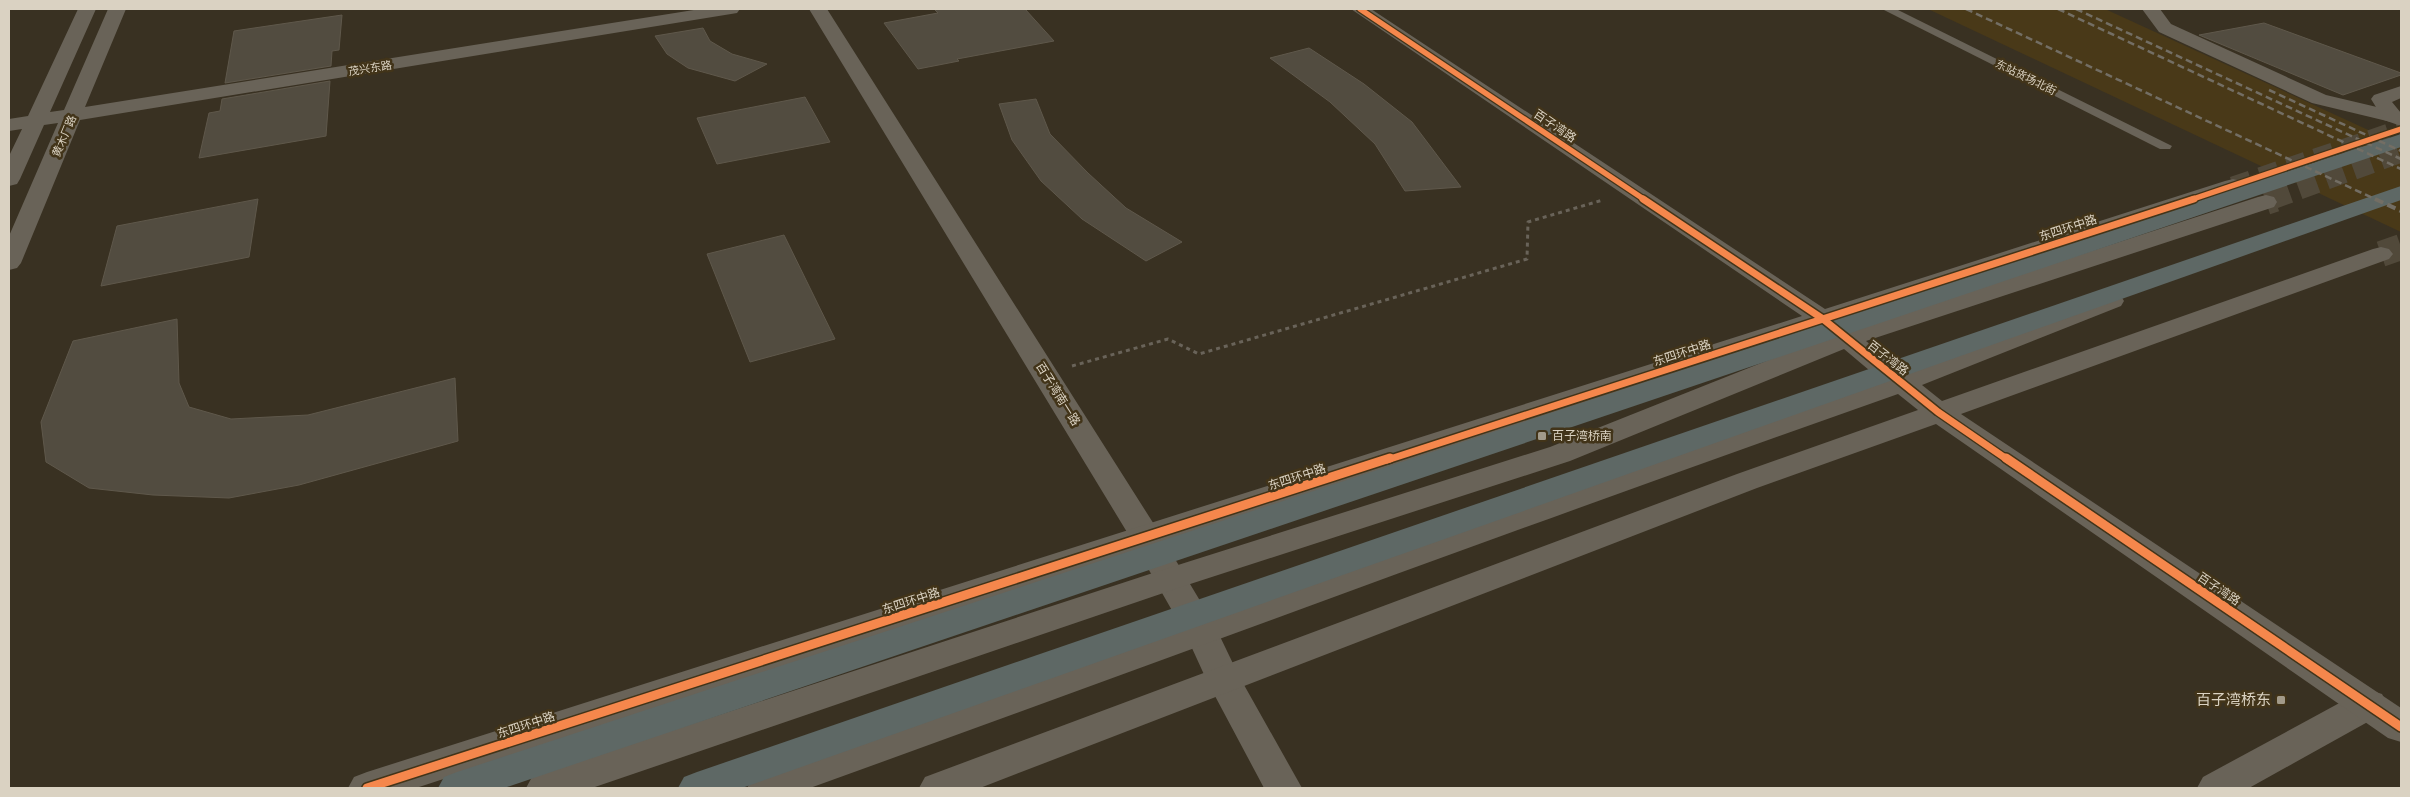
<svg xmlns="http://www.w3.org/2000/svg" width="2410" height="797" viewBox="0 0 2410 797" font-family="'Nunito Sans','Noto Sans SC',sans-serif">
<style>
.built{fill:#493918}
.building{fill:#524c40;stroke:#5f584b}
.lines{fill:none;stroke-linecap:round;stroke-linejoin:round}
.secondary-tunnel-far1{stroke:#51493a;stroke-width:19;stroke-dasharray:19 10;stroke-linecap:butt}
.secondary-tunnel{stroke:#51493a;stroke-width:26;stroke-dasharray:26 12;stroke-linecap:butt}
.path{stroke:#696359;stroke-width:3;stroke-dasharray:4 4;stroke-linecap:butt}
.lane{fill:#696358;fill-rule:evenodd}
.street{fill:#696358;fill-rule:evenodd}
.secondary{fill:#696358;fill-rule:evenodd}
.highway{fill:#5e6865;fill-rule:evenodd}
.rail-far1{stroke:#736e64;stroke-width:2.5;stroke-dasharray:7 4;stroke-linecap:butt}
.rail{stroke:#736e64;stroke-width:4;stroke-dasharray:9 4.5;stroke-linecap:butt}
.cycleway-far2-casing{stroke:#423419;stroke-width:8}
.cycleway-far1-casing{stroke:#423419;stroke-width:10}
.cycleway-casing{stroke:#423419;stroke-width:12}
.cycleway-far2{stroke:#f5874c;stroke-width:5.5}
.cycleway-far1{stroke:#f5874c;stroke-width:7}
.cycleway{stroke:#f5874c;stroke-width:9}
.poi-dot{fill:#a29a8a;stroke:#423419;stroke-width:2}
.labels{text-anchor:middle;stroke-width:5;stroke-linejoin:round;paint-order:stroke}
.far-street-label{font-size:11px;fill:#dad2c2;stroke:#423419}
.street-label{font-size:12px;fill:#dad2c2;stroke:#423419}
.poi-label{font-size:12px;fill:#dad2c2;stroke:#423419;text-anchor:start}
.near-poi-label{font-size:15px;fill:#dad2c2;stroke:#423419;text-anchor:end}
</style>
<rect width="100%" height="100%" fill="#393122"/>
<path class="built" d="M1928,9H2105L2401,145V232Z"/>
<g class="building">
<path d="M934,9H1025L1054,41L957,59L959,61L918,69L884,23L938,13Z"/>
<path d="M342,15L339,50L332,51L331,66L225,83L234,31Z"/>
<path d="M2264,23L2401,73V75L2343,95L2199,35Z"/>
<path d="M703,28L710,41L732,54L767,64L735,81L688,68L667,54L655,36Z"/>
<path d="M1309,48L1364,84L1412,122L1461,187L1405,191L1375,144L1330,102L1270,58Z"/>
<path d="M330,81L326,136L199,158L209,113L220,111L222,99Z"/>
<path d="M805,97L830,142L717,164L697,118Z"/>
<path d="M1036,99L1050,134L1088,173L1126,208L1182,242L1146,261L1082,219L1041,181L1012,140L999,104Z"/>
<path d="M258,199L249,257L101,286L117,226Z"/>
<path d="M784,235L835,339L750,362L707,254Z"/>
<path d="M177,319L179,383L189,407L231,419L308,415L455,378L458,441L299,485L229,498L153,495L89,488L46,462L41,422L73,341Z"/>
</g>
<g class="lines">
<g class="secondary-tunnel-far1">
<path d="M2233,186L2401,129"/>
<path d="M2272,200L2401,153"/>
</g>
<g class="secondary-tunnel">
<path d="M2266,202L2275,199"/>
<path d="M2381,254L2401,247"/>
</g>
<path class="path" d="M1072,366L1168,339L1199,354L1527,259L1528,222L1603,200"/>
<path class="lane" d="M1882,9H1896L2172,146L2170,149H2160Z"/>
<g class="street">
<path d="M809,9H827L1157,529L1214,624L1239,676L1302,788H1264L1207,681L1186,635L1133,542Z"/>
<path d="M2142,9H2160L2171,24L2326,95L2398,112L2401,116L2398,120L2391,122L2312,103L2159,32Z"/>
<path d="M2369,690L2382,694L2387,704L2382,714L2249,788H2197L2203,777L2356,694Z"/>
</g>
<g class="secondary">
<path d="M78,9H96L50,112L64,110L108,9H126L85,107L700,9H740L737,13L731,14L80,120L21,263L17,268L9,270V236L58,123L44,125L20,179L17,184L9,186V156L22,129L9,131V119L28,116Z"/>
<path d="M1351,9H1371L1825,309L2225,181L2233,179L2241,181L2244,186L2241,191L1842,321L1851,329L2258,197L2266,195L2274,197L2277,202L2274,207L1866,341L1905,372L2103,296L2112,294L2121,296L2124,301L2121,306L1922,385L1942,401L2373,249L2381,247L2389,249L2393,254L2389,259L1961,414L2401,708V742L2388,738L1936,424L1757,488L980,788H919L925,777L1737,474L1918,410L1898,394C1534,522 1173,657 810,788H747L753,777L1190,624L1554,493L1882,381L1844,349L1570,461L1181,587L592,788H526L532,777L545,772L1159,571L1550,447L1829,336L1819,329L416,788H348L354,777L367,772L1802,316Z"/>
<path d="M2401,86V98L2392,102L2401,113V126L2384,120L2371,99L2374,95Z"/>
</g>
<g class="highway">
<path d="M2401,134V147L504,788H438L444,777L457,772Z"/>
<path d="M2401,186V200L742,788H678L684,777L697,772Z"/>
</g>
<g class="rail-far1">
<path d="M1966,9L2377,200"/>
<path d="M2058,9L2401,169"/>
<path d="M2076,9L2401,159"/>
<path d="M2269,90L2401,151"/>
</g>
<path class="rail" d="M2375,199L2401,211"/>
<defs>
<g id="cycleway-far2">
<path d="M1360,9L1645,200"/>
<path d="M2190,200L2401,129"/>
</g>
<g id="cycleway-far1">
<path d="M1643,199L1823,319L1938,412L2008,460"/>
<path d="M1387,460L2194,199"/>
</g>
<g id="cycleway">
<path d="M2006,458L2401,727"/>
<path d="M367,788L1390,458"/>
</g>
</defs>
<use href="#cycleway-far2" class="cycleway-far2-casing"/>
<use href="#cycleway-far1" class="cycleway-far1-casing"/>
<use href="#cycleway" class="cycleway-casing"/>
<use href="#cycleway-far2" class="cycleway-far2"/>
<use href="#cycleway-far1" class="cycleway-far1"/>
<use href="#cycleway" class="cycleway"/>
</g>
<g class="poi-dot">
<rect x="1537" y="431" width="10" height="10" rx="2.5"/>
<rect x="2276" y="695" width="10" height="10" rx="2.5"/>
</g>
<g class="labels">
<g class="far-street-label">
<text transform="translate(370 68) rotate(-9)" y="4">茂兴东路</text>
<text transform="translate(2026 77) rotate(26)" y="4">东站货场北街</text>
<text transform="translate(64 136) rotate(-67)" y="4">黄木厂路</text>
</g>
<g class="street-label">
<text transform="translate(1555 126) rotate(34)" y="4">百子湾路</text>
<text transform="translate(2068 228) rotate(-18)" y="4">东四环中路</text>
<text transform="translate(1682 353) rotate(-18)" y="4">东四环中路</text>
<text transform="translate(1888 358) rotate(38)" y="4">百子湾路</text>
<text transform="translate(1058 394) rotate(58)" y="4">百子湾南一路</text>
<text transform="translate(1297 477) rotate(-18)" y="4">东四环中路</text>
<text transform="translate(2219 589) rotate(34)" y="4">百子湾路</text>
<text transform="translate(911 601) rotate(-18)" y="4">东四环中路</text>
<text transform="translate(526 725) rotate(-18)" y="4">东四环中路</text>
</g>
<g class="poi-label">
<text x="1552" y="440">百子湾桥南</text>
</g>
<g class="near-poi-label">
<text x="2271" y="705">百子湾桥东</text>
</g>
</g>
<rect width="2410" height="797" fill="none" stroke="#dad2c2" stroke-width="20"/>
</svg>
